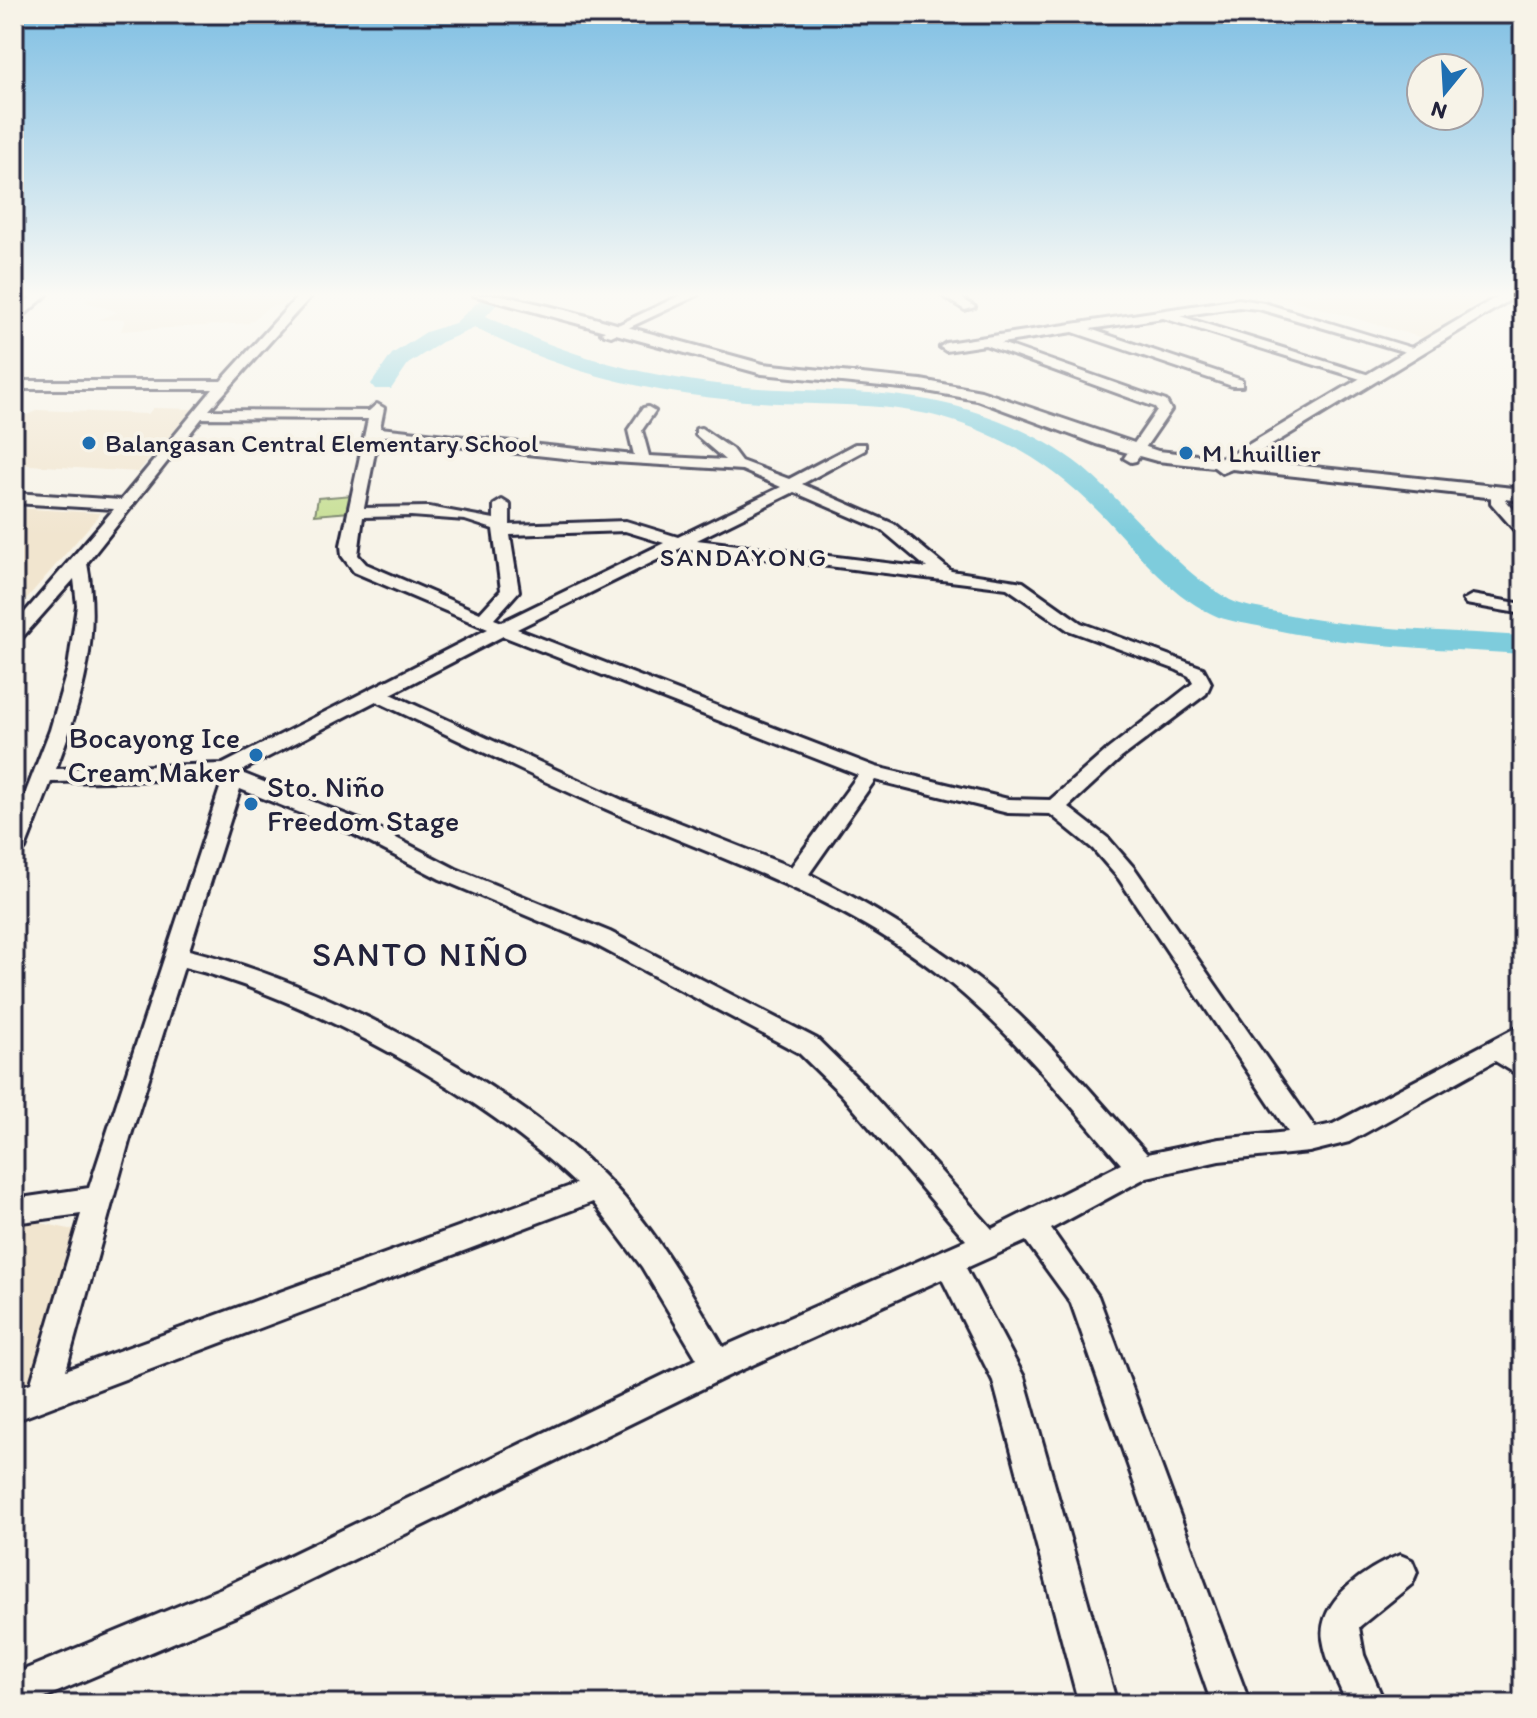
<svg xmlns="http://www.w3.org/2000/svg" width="1537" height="1718" viewBox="0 0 1537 1718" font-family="Itim,sans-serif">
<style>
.built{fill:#f1e5cf}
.green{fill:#c6de93;stroke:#748067;stroke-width:2}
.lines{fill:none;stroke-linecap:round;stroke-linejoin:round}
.river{fill:#7eccdc;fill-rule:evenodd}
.minor-casing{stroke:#22223b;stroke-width:6}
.major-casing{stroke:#22223b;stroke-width:6}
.minor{fill:#f7f3e8;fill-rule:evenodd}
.major{fill:#f7f3e8;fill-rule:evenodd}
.poi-dot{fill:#1f6fb2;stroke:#f7f3e8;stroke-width:3}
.labels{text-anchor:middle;stroke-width:8;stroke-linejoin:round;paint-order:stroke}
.far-poi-label{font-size:26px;fill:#22223b;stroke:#f7f3e8;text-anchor:start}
.far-neighbourhood-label{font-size:26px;letter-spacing:2px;fill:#22223b;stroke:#f7f3e8}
.poi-label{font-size:30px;fill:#22223b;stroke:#f7f3e8;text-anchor:end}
.quarter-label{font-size:34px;letter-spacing:2px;fill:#22223b;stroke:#f7f3e8}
</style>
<rect width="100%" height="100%" fill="#f7f3e8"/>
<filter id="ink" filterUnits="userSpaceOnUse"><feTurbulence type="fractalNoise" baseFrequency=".0125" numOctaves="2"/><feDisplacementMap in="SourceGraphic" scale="16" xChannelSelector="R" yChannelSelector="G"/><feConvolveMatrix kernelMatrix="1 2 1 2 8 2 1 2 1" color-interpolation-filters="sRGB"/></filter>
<g filter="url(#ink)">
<g class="built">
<path d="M98,295H292L284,304L269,307L249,323L121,331L125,319L98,320L117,312L84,301Z"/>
<path d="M1275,295H1490L1423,338Z"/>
<path d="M153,408L193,409L138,472L14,464V421L38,410L148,414Z"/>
<path d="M14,508L101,513L14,613Z"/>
<path d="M14,1217L78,1231L33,1386L14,1389Z"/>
</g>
<path class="green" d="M352,495L350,512L315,515L318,498Z"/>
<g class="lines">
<path class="river" d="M488,297L498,303L486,316C572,360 663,381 759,388C829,392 901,389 969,410C1008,422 1050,441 1082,467C1132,509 1172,567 1230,600C1242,606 1258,608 1271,611C1353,630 1439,630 1523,636V654C1434,648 1345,647 1258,626C1243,623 1226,621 1212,614C1167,593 1133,547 1100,513C1058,470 1010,439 953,421C892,401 824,406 760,402C661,396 564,374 475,328L442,342L408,364L391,389H375L371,384L392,354L426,332L455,323L481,299Z"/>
<defs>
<g id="minor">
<path d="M33,295H47L14,324V313Z"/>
<path d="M299,295H312L209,410L369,411L377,404L384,408L380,428L634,455L628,430L643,408L648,407L655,411L642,430L649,456L725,460L696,435V429L701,428L732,449L741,461L789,479L855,444H865V450L802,484L894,524L951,571L1023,582L1081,623L1203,668L1211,683L1206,694L1121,758L1068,807L1109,839L1135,869L1315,1128L1333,1124L1523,1024V1046L1516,1049L1523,1054V1078L1495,1061L1349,1142L1309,1152L1219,1161L1147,1177L1051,1229L1098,1296L1250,1704H1212L1071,1303L1026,1241L966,1268L1024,1377L1117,1704H1079L993,1381L942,1279L728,1376L248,1611L29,1704H14V1674L224,1587L697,1359L642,1267L593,1202L14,1421V1389L31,1383L81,1214L14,1223V1199L89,1188L223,779L51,782L25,849L14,856V823L50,730L68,668L77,605L74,579L20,640L14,641V625L114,509L14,503V493L121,500L213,389H14V381H221ZM202,418L368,419L341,545L342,556L354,572L488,629L223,764L56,769C82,700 101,637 87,563ZM393,435L427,443L582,460L742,470L781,487L678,537L626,521L510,525V505L502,500L494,505V519L429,507L364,508L378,437ZM794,492L882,530L927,568L697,540ZM411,516L465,520L493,529L501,590L480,613L366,564L358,555L363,517ZM625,531L664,543L502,622L494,619L519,591L510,535ZM681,548L1007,588L1068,630L1177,670L1189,676L1193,683L1107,750L1050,800L1008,799L876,767L517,629ZM503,636L858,775L791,867L622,800L391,694ZM376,701C453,737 529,775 606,809C730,864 843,896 951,984C1015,1036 1067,1102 1121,1164L992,1229L859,1080L817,1039L610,932L456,869L367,823L239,772ZM875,780L1008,813L1050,814L1093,849L1119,879L1288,1132L1219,1139L1147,1154C1089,1091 1035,1021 966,970C917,933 864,902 809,874ZM240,789L351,833L440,879L594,944L799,1053L841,1094L966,1240L723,1347C688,1287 652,1223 602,1174C508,1080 318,981 189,950ZM184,967C307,997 485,1096 576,1184L66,1370L130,1138Z"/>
<path d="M681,295H698L611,336L601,333Z"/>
<path d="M941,295H957L975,307L965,310Z"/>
<path d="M1239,299L1264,303L1422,351L1416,355L1259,309L1239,307L1180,316L1379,378L1367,381L1163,318L1090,329L1242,380V386H1232L1073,332L1001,343L1166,401L1171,410L1136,461L1131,462L1124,458L1157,410L1155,407L985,345L946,351L940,347L946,343Z"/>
<path d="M1491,497H1503L1523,520V535L1517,533L1491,503Z"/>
<path d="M1472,595L1523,604V614L1466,604L1463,600Z"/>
<path d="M1400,1555L1412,1560L1417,1572L1412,1584L1359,1627L1364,1655L1385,1704H1347C1339,1684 1326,1661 1323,1639C1318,1599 1369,1567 1400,1555Z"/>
</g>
<path id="major" d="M473,295H501L565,310L763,364L921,380L981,391L1158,451L1226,458L1500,295H1518L1247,460L1523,489V501L1232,469L1222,473L1214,467L1157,461L1096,444L977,400L921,390L762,374Z"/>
</defs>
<use href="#minor" class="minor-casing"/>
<use href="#major" class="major-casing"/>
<use href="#minor" class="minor"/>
<use href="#major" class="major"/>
</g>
</g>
<linearGradient id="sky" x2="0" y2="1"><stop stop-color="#7dbee3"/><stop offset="0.55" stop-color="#fbfaf5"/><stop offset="1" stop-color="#fbfaf5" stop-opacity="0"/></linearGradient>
<rect width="1537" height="536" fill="url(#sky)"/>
<g class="poi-dot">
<circle cx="89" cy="443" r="8"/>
<circle cx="1186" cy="453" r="8"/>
<circle cx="256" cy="755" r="8"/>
<circle cx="251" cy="804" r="8"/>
</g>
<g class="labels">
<g class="far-poi-label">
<text x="105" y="452">Balangasan Central Elementary School</text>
<text x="1202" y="462">M Lhuillier</text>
</g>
<g class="far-neighbourhood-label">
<text x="744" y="566">SANDAYONG</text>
</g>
<g class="poi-label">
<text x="240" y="748">Bocayong Ice<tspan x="240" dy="34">Cream Maker</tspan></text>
<text x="267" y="797" text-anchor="start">Sto. Niño<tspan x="267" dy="34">Freedom Stage</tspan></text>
</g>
<g class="quarter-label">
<text x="421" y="966">SANTO NIÑO</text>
</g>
</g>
<rect width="1537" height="1718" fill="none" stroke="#f7f3e8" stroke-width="48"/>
<rect x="24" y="24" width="1489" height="1670" fill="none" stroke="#22223b" stroke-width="3" filter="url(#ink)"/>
<g transform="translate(1445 92) rotate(198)"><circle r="38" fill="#f7f3e8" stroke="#a29fa3" stroke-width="2"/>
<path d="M0-6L14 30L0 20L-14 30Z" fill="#1f6fb2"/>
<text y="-12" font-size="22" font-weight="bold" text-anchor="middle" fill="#22223b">N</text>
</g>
</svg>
